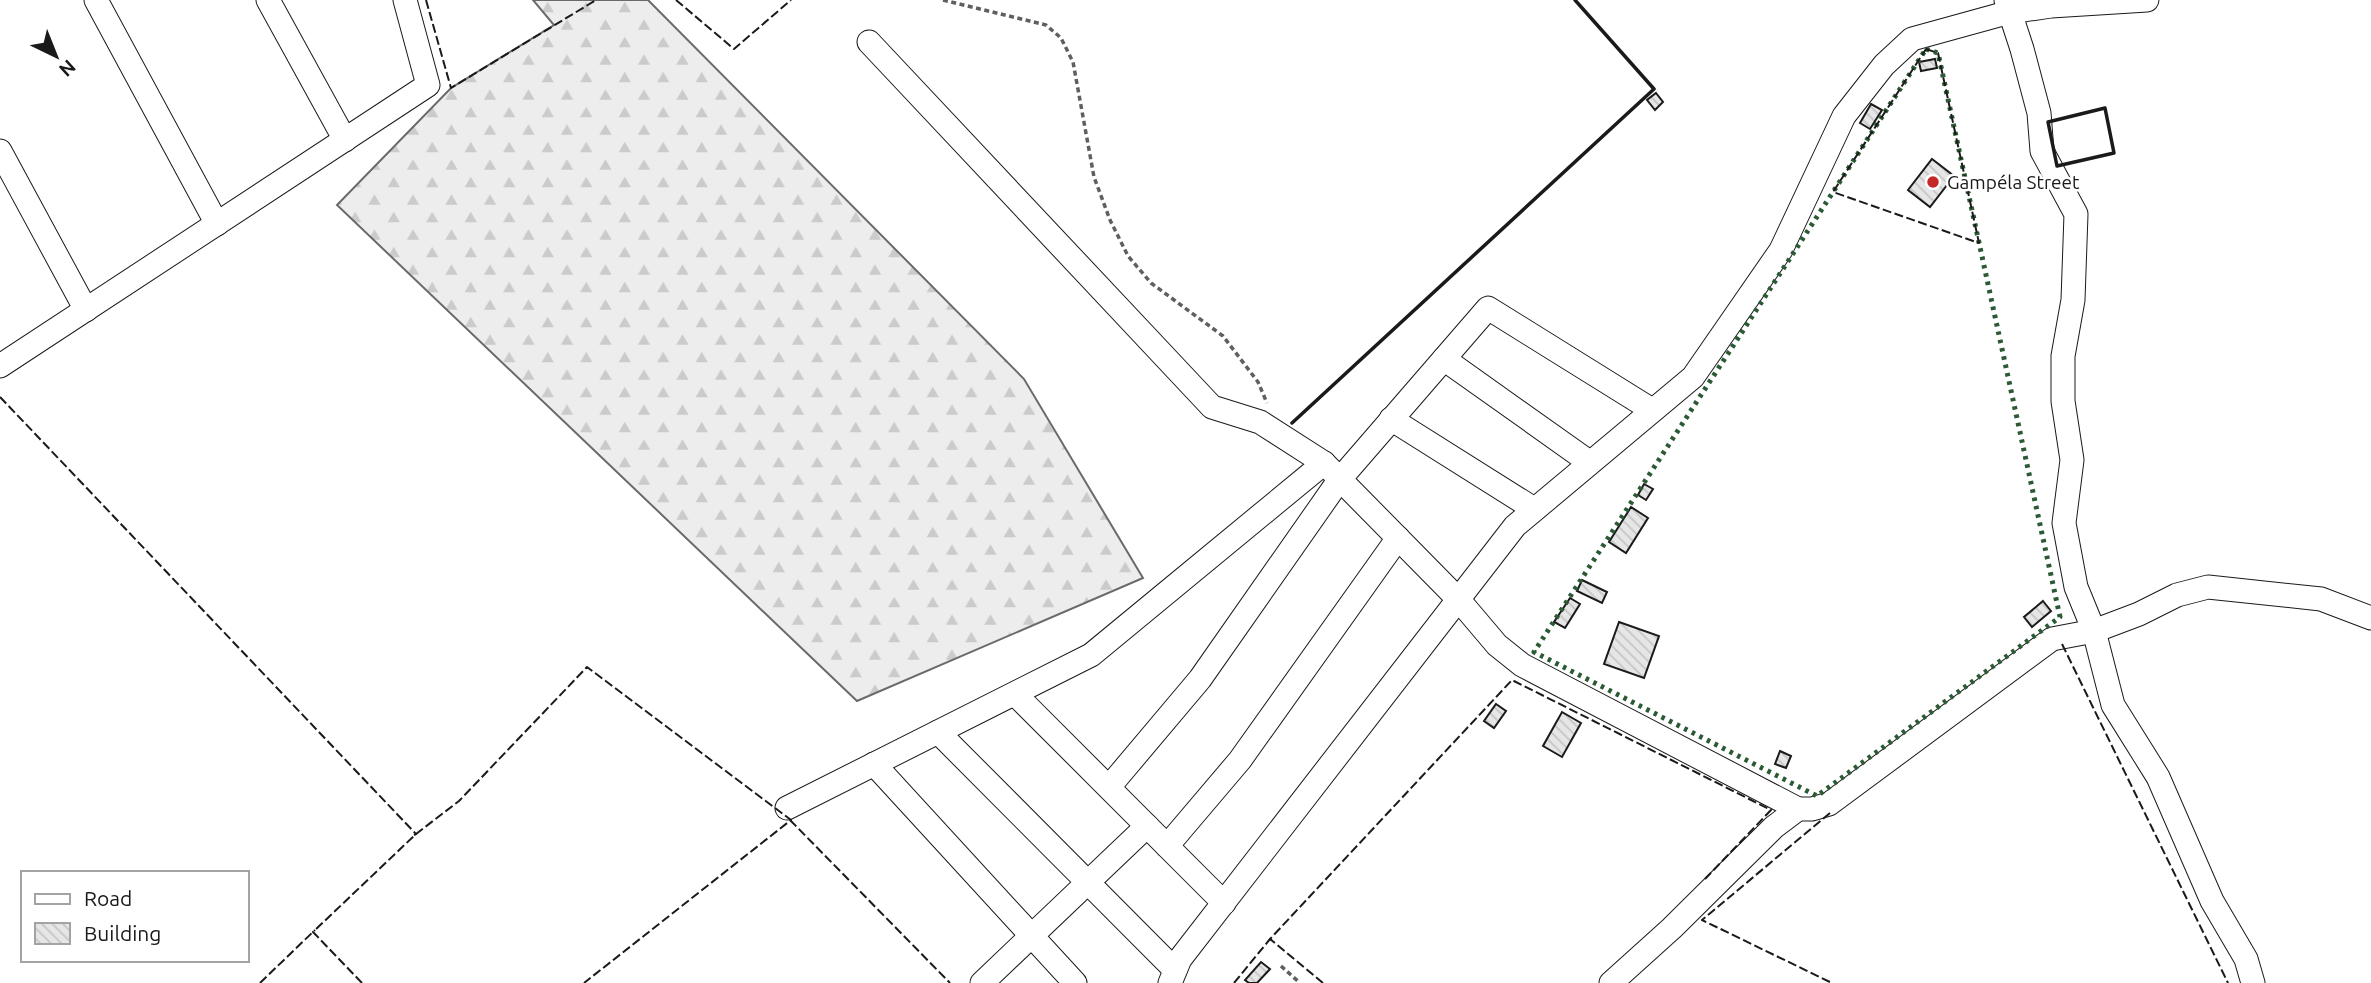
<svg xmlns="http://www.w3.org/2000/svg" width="2371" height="983" viewBox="0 0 2371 983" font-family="Ubuntu,sans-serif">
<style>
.forest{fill:url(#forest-firs);stroke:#6a6a6a;stroke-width:2}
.building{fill:url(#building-back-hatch);stroke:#1a1a1a;stroke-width:2}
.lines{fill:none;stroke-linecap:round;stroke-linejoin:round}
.minor-casing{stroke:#1a1a1a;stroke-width:25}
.path{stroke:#5f5f5f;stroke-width:3.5;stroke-dasharray:5 3.5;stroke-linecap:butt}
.minor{stroke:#fff;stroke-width:23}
.hedge{stroke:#2b5a34;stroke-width:5;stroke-dasharray:3.5 5;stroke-linecap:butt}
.fence{stroke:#1a1a1a;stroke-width:2;stroke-dasharray:9 3.5;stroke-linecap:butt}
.wall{stroke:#1a1a1a;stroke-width:3.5}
.poi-dot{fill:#c62828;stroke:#fff;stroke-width:2.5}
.labels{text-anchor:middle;stroke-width:5;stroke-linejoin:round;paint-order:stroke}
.poi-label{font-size:19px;fill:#1a1a1a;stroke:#fff;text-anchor:start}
</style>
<defs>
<pattern id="forest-firs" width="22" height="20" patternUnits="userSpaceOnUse" patternTransform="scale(1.75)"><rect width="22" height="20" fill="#ededed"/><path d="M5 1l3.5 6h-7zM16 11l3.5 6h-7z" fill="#cbcbcb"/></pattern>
<pattern id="building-back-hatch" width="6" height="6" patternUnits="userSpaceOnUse" patternTransform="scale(1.75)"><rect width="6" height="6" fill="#e6e6e6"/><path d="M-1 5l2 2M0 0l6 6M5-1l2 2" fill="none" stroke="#c5c5c5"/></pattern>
</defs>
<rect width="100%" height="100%" fill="#fff"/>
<path class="forest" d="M533,0H648L1024,379L1143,578L857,701L337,205L451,88L554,25Z"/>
<g class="building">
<path d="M1935,59L1937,68L1921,71L1919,62Z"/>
<path d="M1656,93L1663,102L1655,110L1647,100Z"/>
<path d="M1871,104L1882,110L1870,129L1860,123Z"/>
<path d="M1932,159L1954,176L1930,207L1908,190Z"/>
<path d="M1644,484L1653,489L1646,500L1638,495Z"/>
<path d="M1631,507L1648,518L1626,553L1609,542Z"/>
<path d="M1582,580L1607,592L1602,603L1577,591Z"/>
<path d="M1570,598L1580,604L1565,628L1554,622Z"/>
<path d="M2043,601L2051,611L2032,627L2024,617Z"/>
<path d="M1619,622L1659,636L1644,678L1604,664Z"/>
<path d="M1496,704L1506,711L1494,728L1484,721Z"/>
<path d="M1562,712L1581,723L1562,757L1543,746Z"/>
<path d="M1780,751L1791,756L1786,768L1775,764Z"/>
<path d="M1261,962L1270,969L1257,983H1249L1245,980Z"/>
</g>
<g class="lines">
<defs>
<g id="minor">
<path d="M96,0L217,224"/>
<path d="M268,0L345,140"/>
<path d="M2006,0L2022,49L2039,113L2042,151L2076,214L2073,300L2063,356V401L2072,460L2064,523L2076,587L2094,631L2113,705L2158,777L2212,901L2246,959L2253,983"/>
<path d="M869,42L1212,407L1260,422L1324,463L1458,599L1497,645L1522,665L1798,809"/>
<path d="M0,151L86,310"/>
<path d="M1444,359L1589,462"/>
<path d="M0,366L428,85L405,0"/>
<path d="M1391,419L1534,509"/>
<path d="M1015,694L1224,903"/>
<path d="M938,732L1175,970"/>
<path d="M874,764L1075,983"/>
<path d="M1109,787L1200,679L1340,479L1488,308L1652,410"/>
<path d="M787,808L1091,655L1324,463"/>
<path d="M1167,846L1240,760L1398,538"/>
<path d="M982,983L1147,826"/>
<path d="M1170,983L1180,959L1515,526L1693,377L1781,250L1844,116L1884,65L1912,39L2010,12L2051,6L2147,0"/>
<path d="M1611,983L1672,928L1774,827L1798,809H1812L1829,804L2052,639L2094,631L2139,614L2177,595L2208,587L2321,599L2371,618"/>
</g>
</defs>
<use href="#minor" class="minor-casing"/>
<g class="path">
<path d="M943,0L1046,25L1061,38L1073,62L1094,177L1110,220L1128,256L1151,283L1223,336L1258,382L1267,403"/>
<path d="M1281,966L1300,983"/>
</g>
<use href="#minor" class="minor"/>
<path class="hedge" d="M1926,49L1938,53L2060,617L1817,796L1534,652Z"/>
<g class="fence">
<path d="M426,0L451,88L596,0"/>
<path d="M676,0L734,49L791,0"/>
<path d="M1926,49L1938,53L1979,243L1833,192Z"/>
<path d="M0,397L416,834L414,835"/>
<path d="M2062,644L2228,983"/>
<path d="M1830,813L1702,920L1832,983"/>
<path d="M790,820L950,983"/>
<path d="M260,983L315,930"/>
<path d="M362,983L313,932L416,834L459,801L587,667L791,820L584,983"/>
<path d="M1234,983L1270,939L1272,940"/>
<path d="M1323,983L1270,939L1512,680L1771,810L1705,879"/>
</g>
<g class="wall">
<path d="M2105,108L2114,153L2057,166L2048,122Z"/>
<path d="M1292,423L1654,89L1575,0"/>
</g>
</g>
<circle class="poi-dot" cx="1933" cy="182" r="7"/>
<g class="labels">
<g class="poi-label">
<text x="1947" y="189">Gampéla Street</text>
</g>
</g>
<rect x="21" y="871" width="228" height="91" fill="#ffffff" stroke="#a3a3a3" stroke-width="2"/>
<rect x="35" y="894" width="35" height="10" fill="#ffffff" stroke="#a3a3a3" stroke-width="2"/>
<text x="84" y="906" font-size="21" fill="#1a1a1a">Road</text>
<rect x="35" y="923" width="35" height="21" fill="url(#building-back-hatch)" stroke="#a3a3a3" stroke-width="2"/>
<text x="84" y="941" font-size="21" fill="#1a1a1a">Building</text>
<g transform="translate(56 56) rotate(137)" stroke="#ffffff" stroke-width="5" paint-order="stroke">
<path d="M0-5L12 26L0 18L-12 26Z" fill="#1a1a1a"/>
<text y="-10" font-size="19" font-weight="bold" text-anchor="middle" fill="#1a1a1a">N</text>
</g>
</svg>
